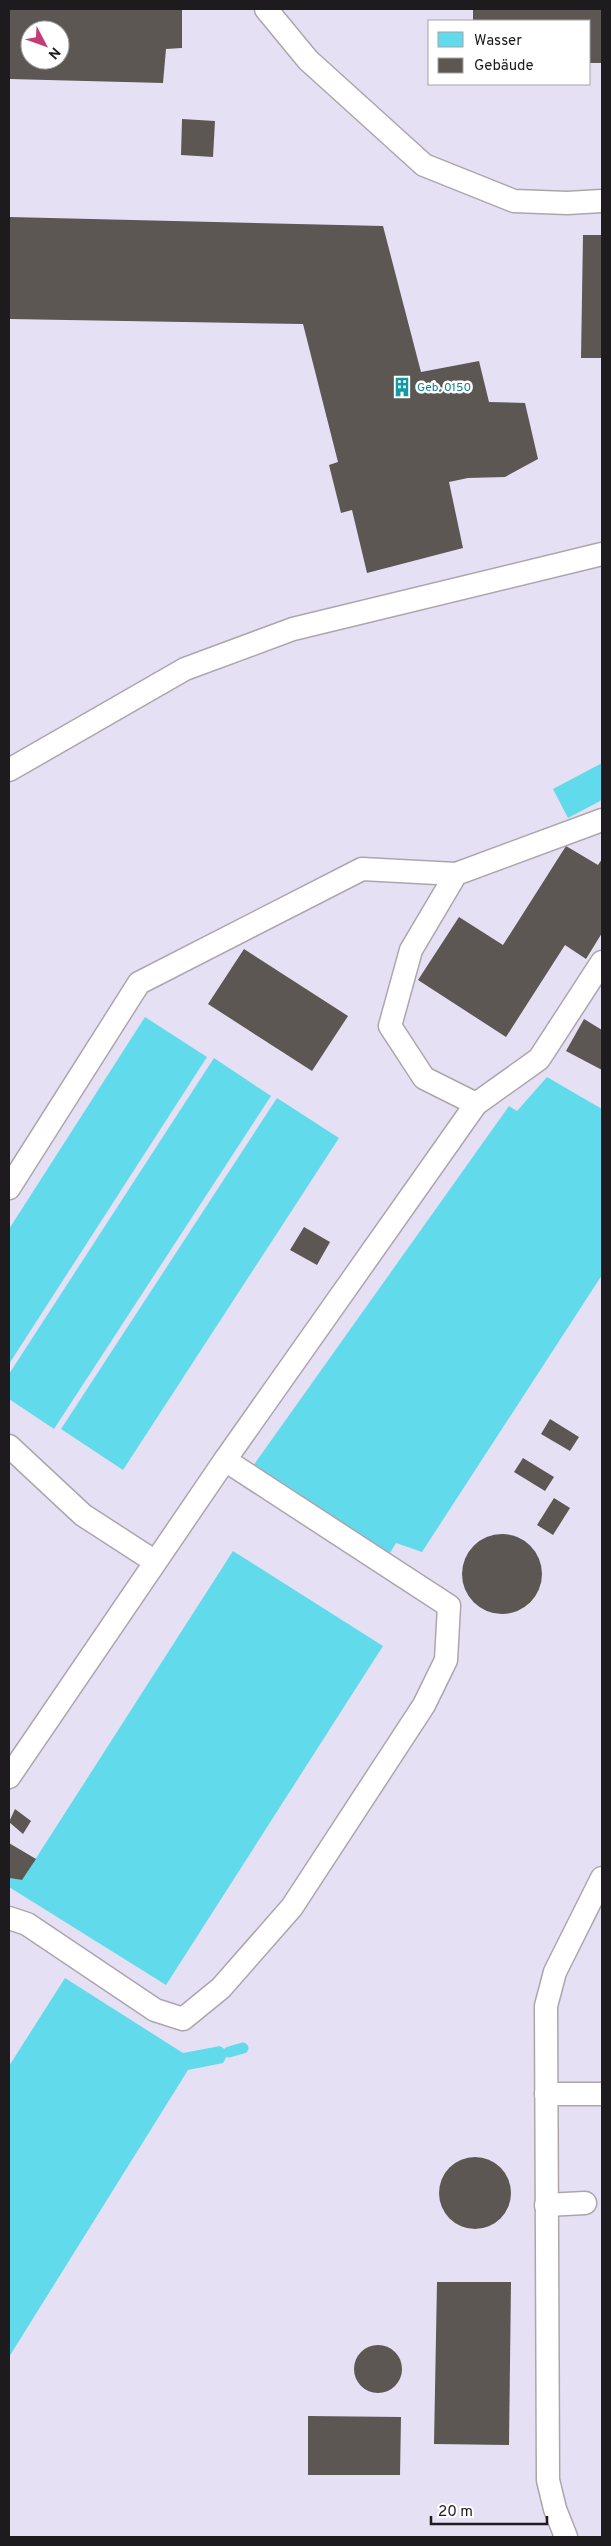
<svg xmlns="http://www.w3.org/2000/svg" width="611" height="2546" viewBox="0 0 611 2546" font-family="Overpass,sans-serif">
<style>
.industrial{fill:#e6e0f5;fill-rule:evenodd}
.water{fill:#61dbec}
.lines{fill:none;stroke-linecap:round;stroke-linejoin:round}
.stream{stroke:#61dbec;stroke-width:11}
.building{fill:#5c5752;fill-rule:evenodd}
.service-casing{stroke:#aca6ac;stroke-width:25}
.service{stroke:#fff;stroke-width:22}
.labels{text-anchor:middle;stroke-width:5;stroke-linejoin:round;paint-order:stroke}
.culture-label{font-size:12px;fill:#0d838f;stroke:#fff;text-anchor:start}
</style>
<rect width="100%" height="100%" fill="#f1ebf1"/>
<path class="industrial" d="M9,9H602V2537H9ZM430,21H590V84H430ZM30,30H60V60H30Z"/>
<g class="water">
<path d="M602,763V800L568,818L553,789Z"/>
<path d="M145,1017L207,1057L9,1364V1229Z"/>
<path d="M214,1058L271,1096L54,1429L9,1399V1374Z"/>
<path d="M547,1077L602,1109V1275L422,1552L396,1543L387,1558L253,1466L509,1106L517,1111Z"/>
<path d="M277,1098L339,1138L123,1470L61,1429Z"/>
<path d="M233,1551L383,1646L166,1985L9,1887V1878L22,1880Z"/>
<path d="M65,1978L183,2053L220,2046L229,2052L223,2063L188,2070L9,2357V2066Z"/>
</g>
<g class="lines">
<path class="stream" d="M229,2052L243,2048"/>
</g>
<g class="building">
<path d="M9,9H182V48L166,49L163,83L9,79ZM30,30H60V60H30Z"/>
<path d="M473,9H602V63H590V21H473Z"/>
<path d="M182,119L215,121L213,157L181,155Z"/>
<path d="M9,217L383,226L421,372L479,361L489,402L525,403L538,459L505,477L468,478L449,482L463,548L367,573L352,510L341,513L329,465L338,462L303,324L9,319Z"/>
<path d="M583,235H602V358H581Z"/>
<path d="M566,846L598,865L602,859V933L586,959L565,945L506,1037L418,980L459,917L503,945Z"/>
<path d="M244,949L348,1016L312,1071L208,1004Z"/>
<path d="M584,1019L602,1030V1070L566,1051Z"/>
<path d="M304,1227L330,1242L317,1265L290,1250Z"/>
<path d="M550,1419L579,1437L570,1451L541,1434Z"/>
<path d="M523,1458L554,1477L545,1491L514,1472Z"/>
<path d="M554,1498L570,1508L553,1535L537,1525Z"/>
<circle cx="502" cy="1574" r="40"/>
<path d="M15,1809L31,1821L23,1834L9,1822Z"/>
<path d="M9,1843L36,1859L22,1880L9,1878Z"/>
<circle cx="475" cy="2193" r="36"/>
<path d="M437,2282H511L509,2445L434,2444Z"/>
<circle cx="378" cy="2369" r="24"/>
<path d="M308,2416L401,2417L400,2475H308Z"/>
</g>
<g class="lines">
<defs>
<g id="service">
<path d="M266,9L308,60L424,165L514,201L567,203L602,201"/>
<path d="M9,770L185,669L293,629L602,554"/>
<path d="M476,1104L424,1078L390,1026L411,950L456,874L602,820"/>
<path d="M9,1188L139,983L362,869L456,874"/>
<path d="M9,1446L83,1515L154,1561"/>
<path d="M9,1777L225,1460"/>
<path d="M9,1918L27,1924L155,2010L183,2019L221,1988L292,1907L424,1705L446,1660L449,1606L225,1460L476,1104L539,1059L602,962"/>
<path d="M546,2094H602"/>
<path d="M546,2205L585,2203"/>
<path d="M566,2537L555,2509L548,2480L546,2006L555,1972L602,1878"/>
</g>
</defs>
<use href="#service" class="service-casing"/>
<use href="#service" class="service"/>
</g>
<defs>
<symbol id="building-bare" viewBox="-9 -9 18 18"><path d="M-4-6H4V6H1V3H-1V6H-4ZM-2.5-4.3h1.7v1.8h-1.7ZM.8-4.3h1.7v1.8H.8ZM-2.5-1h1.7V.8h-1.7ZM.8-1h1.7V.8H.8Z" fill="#0f9aa8" stroke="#fff" stroke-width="2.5" paint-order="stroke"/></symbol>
</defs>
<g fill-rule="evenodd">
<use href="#building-bare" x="388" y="373" width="28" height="28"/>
</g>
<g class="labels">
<g class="culture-label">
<text x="417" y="391">Geb. 0150</text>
</g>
</g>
<rect width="611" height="2546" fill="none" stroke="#1d1b1d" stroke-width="20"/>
<rect x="428" y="20" width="162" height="65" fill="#ffffff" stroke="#a5a4a5"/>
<rect x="438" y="32" width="25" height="15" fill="#61dbec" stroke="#a5a4a5"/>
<text x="474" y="45" font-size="15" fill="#1d1b1d">Wasser</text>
<rect x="438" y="58" width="25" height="15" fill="#5c5752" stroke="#a5a4a5"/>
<text x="474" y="70" font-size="15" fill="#1d1b1d">Gebäude</text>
<g transform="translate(45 45) rotate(131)"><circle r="24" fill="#ffffff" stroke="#a5a4a5"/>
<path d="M0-4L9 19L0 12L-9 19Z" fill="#c53b75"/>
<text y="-8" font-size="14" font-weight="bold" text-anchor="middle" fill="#1d1b1d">N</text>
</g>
<path d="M431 2516v8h116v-8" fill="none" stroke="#1d1b1d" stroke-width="2.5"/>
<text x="438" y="2516" font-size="15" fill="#1d1b1d" stroke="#ffffff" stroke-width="4" paint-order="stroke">20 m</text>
</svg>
